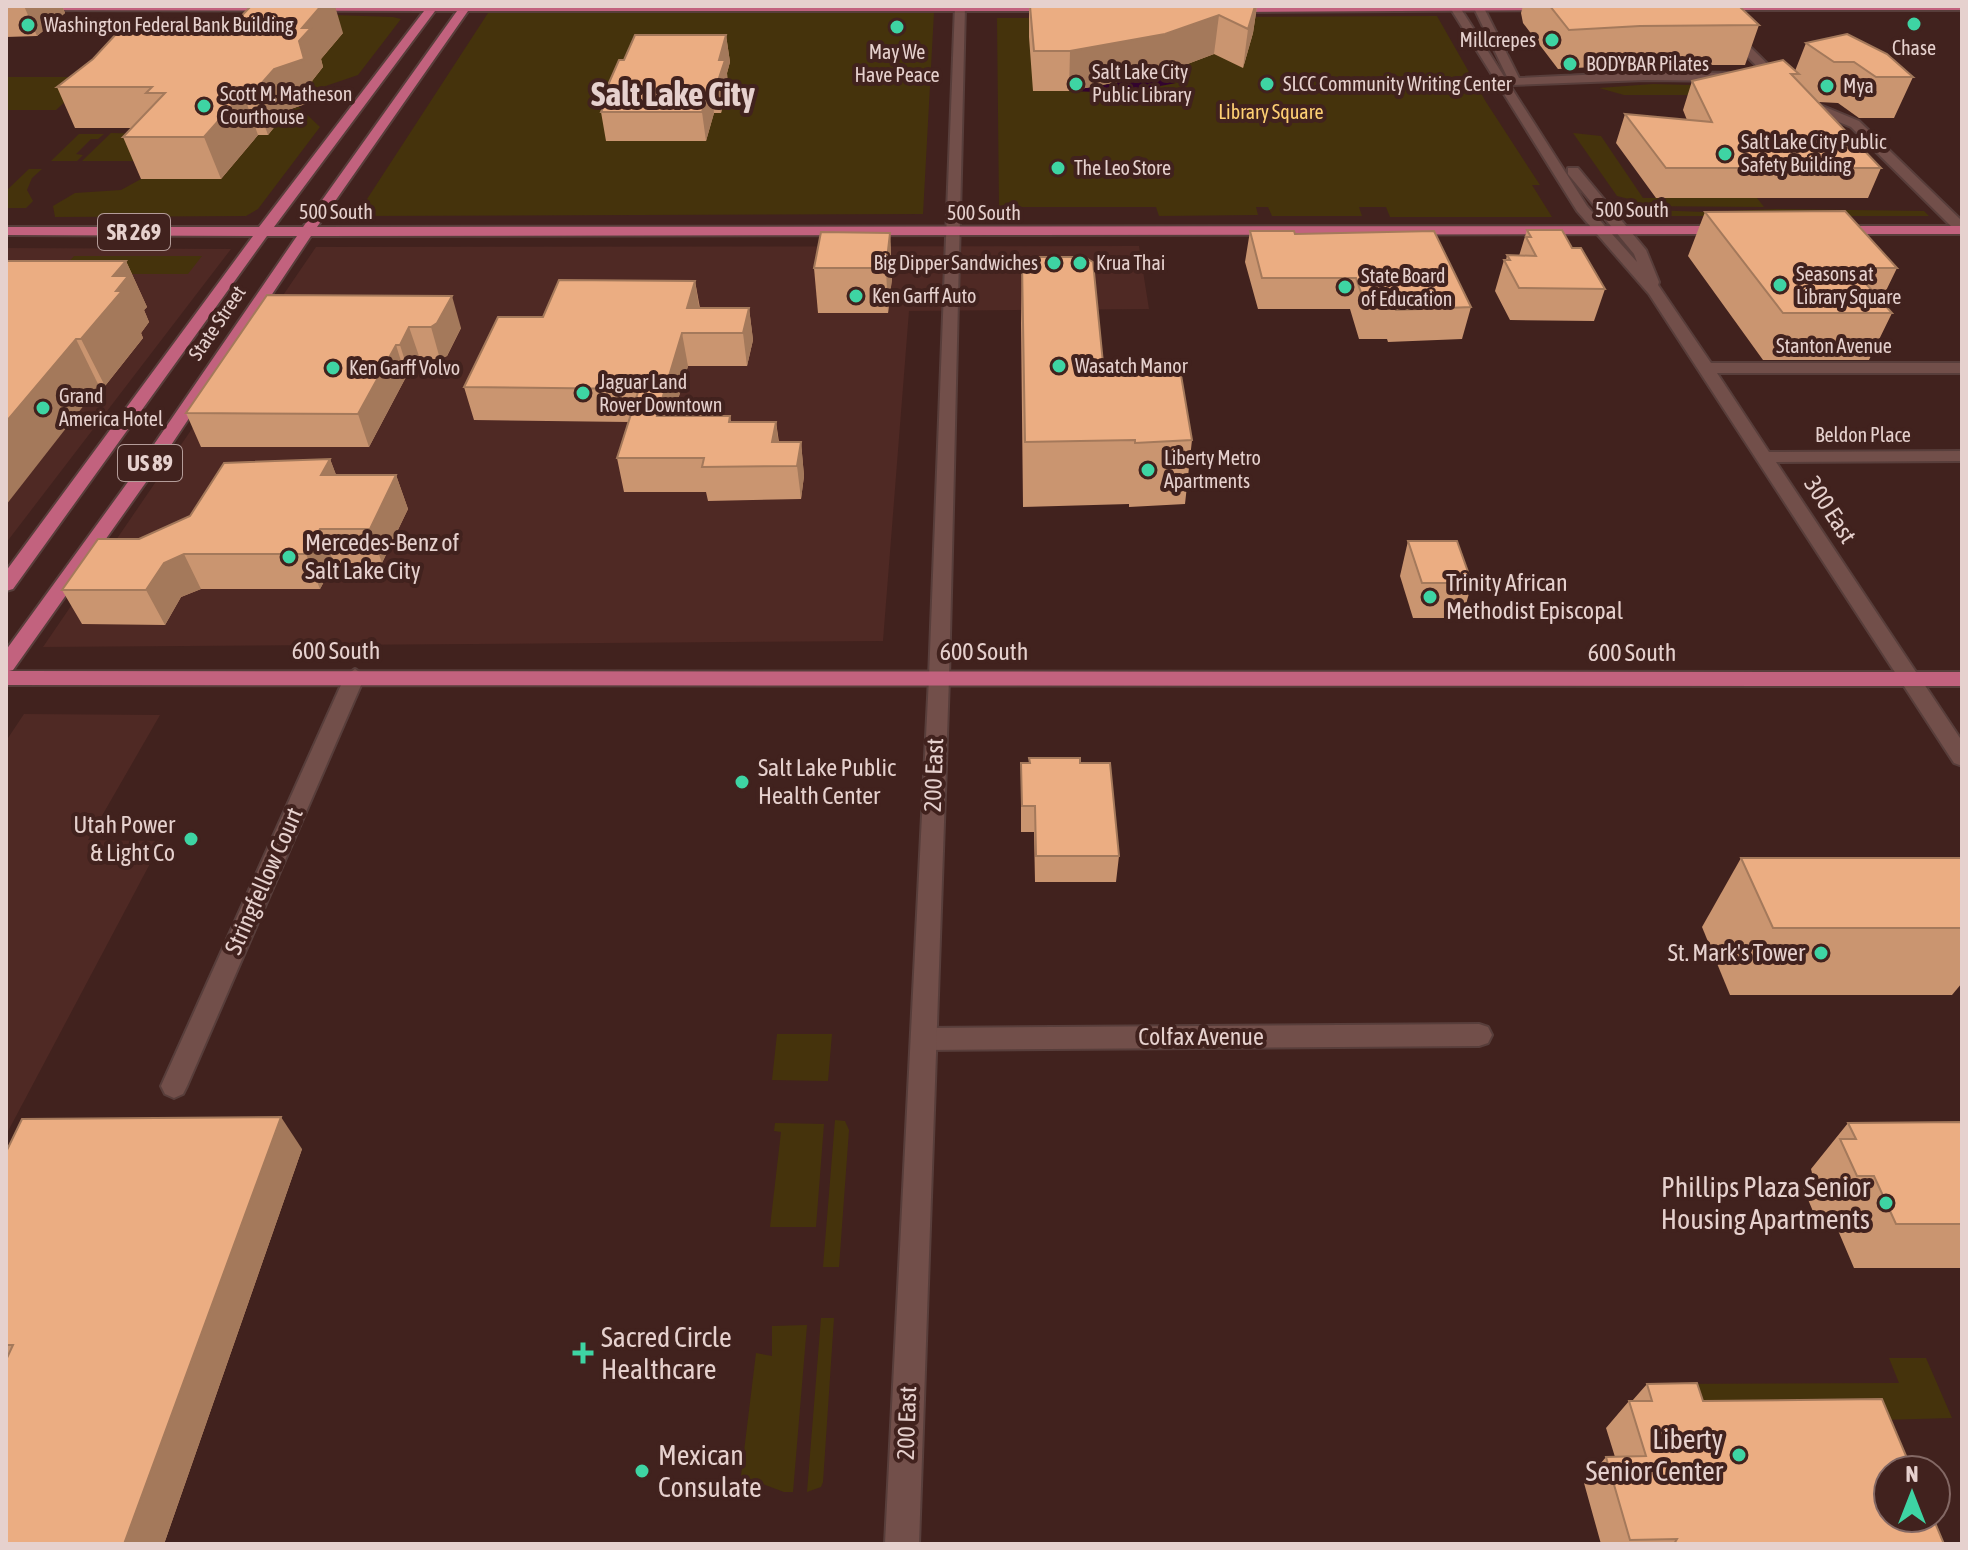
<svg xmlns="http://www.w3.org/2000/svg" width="1968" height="1550" viewBox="0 0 1968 1550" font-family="'Asap Condensed',sans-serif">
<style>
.built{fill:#4f2924}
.green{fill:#45330c}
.water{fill:#33042f}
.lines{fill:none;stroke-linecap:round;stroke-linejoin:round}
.minor-casing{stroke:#583e3b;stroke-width:4}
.tertiary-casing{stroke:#583e3b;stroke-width:4}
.primary-casing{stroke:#583e3b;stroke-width:4}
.minor{fill:#724f4a;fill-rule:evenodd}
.tertiary{fill:#724f4a;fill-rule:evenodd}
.primary{fill:#c2627e;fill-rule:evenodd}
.wall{fill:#ca9570}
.shaded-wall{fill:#a4795b}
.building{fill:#ebad82;stroke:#a4795b;stroke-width:2}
.poi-dot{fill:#3ed4a3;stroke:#41221e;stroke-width:3}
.labels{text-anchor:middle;stroke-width:8;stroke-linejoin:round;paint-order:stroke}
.far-poi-label{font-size:20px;fill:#e6d1ce;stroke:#41221e;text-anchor:start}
.far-park-label{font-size:20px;fill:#fed073;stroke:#41221e}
.far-street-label{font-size:20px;fill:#e6d1ce;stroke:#41221e}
.shield{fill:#41221e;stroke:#b49c99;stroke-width:2}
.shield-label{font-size:22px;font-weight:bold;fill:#e6d1ce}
.street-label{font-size:24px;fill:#e6d1ce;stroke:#41221e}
.poi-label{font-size:24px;fill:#e6d1ce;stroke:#41221e;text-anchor:start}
.near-poi-label{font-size:28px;fill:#e6d1ce;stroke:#41221e;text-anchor:end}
.far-town-label{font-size:34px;font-weight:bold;fill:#e6d1ce;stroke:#41221e}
</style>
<rect width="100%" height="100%" fill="#41221e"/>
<g class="built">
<path d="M1139,246L1149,309L909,311L883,641L43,647L316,247Z"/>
<path d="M6,248L231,249L6,543Z"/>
<path d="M24,714L160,715L88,840L162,841L6,1135V741Z"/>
</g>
<g class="green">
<path d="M244,12L393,17L401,19L358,75L311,91L304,90L314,67L342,33L232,27Z"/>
<path d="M934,12L923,214L356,216L488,13Z"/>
<path d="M1437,16L1486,102L1540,185H1532L1552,217H1390L1386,207H1359L1362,216H1272L1268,207H1256L1258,215L1159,216L1156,207H999L997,18Z"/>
<path d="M6,77H92L56,110H6Z"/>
<path d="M1653,84L1722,86L1772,95H1624L1599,88Z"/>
<path d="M299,107L320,127L258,209L246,216L55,217L53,206L75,193L121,190L141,179H221L258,135L268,134L286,110Z"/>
<path d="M111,133L149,134V161H82Z"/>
<path d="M1573,133L1601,136L1643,198H1757L1764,207L1635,206L1629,199L1617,196Z"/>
<path d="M79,134H104L98,139H91L76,154L83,155L77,161H51Z"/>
<path d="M29,169H42L32,178L27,190L33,201L26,208H6V191Z"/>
<path d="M1776,209L1924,211L1929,216H1658L1652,210L1703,212Z"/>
<path d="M74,256H202L188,274H58Z"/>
<path d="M777,1034H832L828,1081L772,1080Z"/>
<path d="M835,1120L845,1121L849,1130L839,1267H823Z"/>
<path d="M775,1123L824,1124L816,1227H770L781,1132L774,1131Z"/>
<path d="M821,1318H834L823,1482L821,1487L807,1492Z"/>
<path d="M807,1325L793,1492H784L741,1476L756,1353L772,1356V1326Z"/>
<path d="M1889,1358H1926L1952,1418L1678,1426L1657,1384L1899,1383Z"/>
</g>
<path class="water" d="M1149,77L1176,83L1124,93L1069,91Z"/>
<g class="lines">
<defs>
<g id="minor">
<path d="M1449,6H1459L1587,206L1637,262L1634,254L1568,174V168H1578L1646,250L1659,282L1658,285L1711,363H1962V373H1717L1769,452L1962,451V461L1776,462L1962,741V766L1954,763L1649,294L1577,211Z"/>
<path d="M1473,6H1483L1519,78L1645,72L1740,73L1746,77L1740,81L1645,80L1511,85Z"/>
<path d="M1726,31H1734L1801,97L1859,121L1962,221V233L1957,232L1851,127L1793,103L1726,35Z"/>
<path d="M355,669L365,676L187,1086L183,1094L174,1098L165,1094L161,1086L345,676Z"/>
<path d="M1479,1024L1488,1027L1492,1035L1488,1043L1479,1046L924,1050L915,1047L911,1039L915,1031L924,1028Z"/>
</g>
<path id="tertiary" d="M955,6H965L949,678L919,1544H885L929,678Z"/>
<g id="primary">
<path d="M6,6L1062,8L1057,11H468L317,227L1725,226L1732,230L1725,234L311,236L149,478L13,670L9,671L1962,672V686L6,685V650L133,475L297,236H267L13,589L6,591V571L253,236L6,235V227H259L424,11L6,10ZM435,11H457L303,227H274Z"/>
<path d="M1226,6H1558V7L1553,10L1227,12L1222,9Z"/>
<path d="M1706,6H1962V10H1711Z"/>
<path d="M1962,226V234H1835L1828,230L1835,226Z"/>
</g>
</defs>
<use href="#minor" class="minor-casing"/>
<use href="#tertiary" class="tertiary-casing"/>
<use href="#primary" class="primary-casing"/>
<use href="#minor" class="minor"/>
<use href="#tertiary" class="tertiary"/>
<use href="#primary" class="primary"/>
</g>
<g class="wall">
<path d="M6,6H62L65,13L37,36L6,37Z"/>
<path d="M1029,6H1257L1253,33L1243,68L1214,54L1161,74L1069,91H1033L1029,37Z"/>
<path d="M1523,6H1739L1759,25L1745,65H1628L1558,69L1523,23L1521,13Z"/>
<path d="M206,33H343L321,59L323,67L312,81L317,100L288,110L268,135H258L221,179H141L123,137L131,128H75L57,87Z"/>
<path d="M726,35L730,62L727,73L728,88L721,113H714L706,141H606L601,112L610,92L608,85L624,60Z"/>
<path d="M1806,43L1913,77L1894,118H1859L1838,103L1818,102L1881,168L1868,198H1656L1616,143L1625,114L1687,120L1683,110L1692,81L1795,71Z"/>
<path d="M1705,212L1897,268L1881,301L1892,313L1869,360H1763L1688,256Z"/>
<path d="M1527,230L1572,248L1605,289L1594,321L1510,320L1495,291L1504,260H1506L1507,255L1519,256Z"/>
<path d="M1250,231L1295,234L1471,307L1462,339L1388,342L1387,339H1359L1350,309H1258L1245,262Z"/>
<path d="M890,233L892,278L888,313H818L814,268Z"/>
<path d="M6,261H126L147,307L144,310L149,322L141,333L143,338L105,386H99Z"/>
<path d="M1022,262L1104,373L1192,440L1185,504L1129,507V504L1023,507L1021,323Z"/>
<path d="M695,281L700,308H749L753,340L747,366H688L673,416H730L731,422H776L779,442H801L804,476L801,499L708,501L706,492H624L617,458L628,422L474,420L464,387L543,317Z"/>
<path d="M267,295L461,328L447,356L440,359H420L410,377H406L369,447H201L186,413Z"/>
<path d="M330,459L336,475H396L408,509L382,563H334L320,589H201L181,597L165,625L82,624L62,590L139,539Z"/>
<path d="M1408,541L1472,583L1462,618H1413L1400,576Z"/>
<path d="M1021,763H1080L1119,856L1116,882H1035L1034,832H1021Z"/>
<path d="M1741,858H1962V983L1952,995H1730L1702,927Z"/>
<path d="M1962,1122V1268H1854L1834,1221H1817L1802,1185L1812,1173L1811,1169L1848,1123Z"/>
<path d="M302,1149L164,1544H6V1152Z"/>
<path d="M1647,1384L1703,1401L1944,1544H1601L1584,1483L1606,1457H1615L1606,1428L1629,1401H1632Z"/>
</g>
<g class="shaded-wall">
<path d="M24,6H62L65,13L37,36Z"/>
<path d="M321,6H335L343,33L321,59L323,67L312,81L317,100L288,110L268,135L253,93L299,41L302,28Z"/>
<path d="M1255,6H1257L1253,33L1243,68L1248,29Z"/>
<path d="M1219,15L1214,54L1161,74L1069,91L1070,51Z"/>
<path d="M726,35L730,62L727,73L728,88L721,113L717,84L719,60Z"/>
<path d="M711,84L714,113L706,141L702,112Z"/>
<path d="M243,93L258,135L221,179L204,137Z"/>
<path d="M890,233L892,278L888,313L886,268Z"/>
<path d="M126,261L147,307L144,310L149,322L141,333L143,338L105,386L81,339L113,276Z"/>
<path d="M695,281L700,313L687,308Z"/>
<path d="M452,296L461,328L447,356L440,359L431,327Z"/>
<path d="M749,308L753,340L747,366L743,333Z"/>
<path d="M409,327L420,359L410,377L400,345Z"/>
<path d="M682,333L688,366L663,450L657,416Z"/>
<path d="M76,339L99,386L6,505V422Z"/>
<path d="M396,345L406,377L369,447L358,414Z"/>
<path d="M776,422L780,455L772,442Z"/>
<path d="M801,442L804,476L801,499L797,466Z"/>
<path d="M330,459L343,493L321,475Z"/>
<path d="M396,475L408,509L382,563L370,529Z"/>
<path d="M320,529L334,563L320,589L306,554Z"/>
<path d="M184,554L201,589L181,597L165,625L146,590L164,563Z"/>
<path d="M281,1117L302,1149L164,1544H124Z"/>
</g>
<g class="building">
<path d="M251,6H321L302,28H311L299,41L304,59L274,69L253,93H243L204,137H123L165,93H146L152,87H57L93,59L117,33H206L212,28H230Z"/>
<path d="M1030,6H1255L1248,29L1219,15L1165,34L1070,51H1034Z"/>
<path d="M1550,6H1739L1759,25L1640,26L1569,30Z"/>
<path d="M1847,34L1887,54L1913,77H1876L1854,62H1834L1806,43Z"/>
<path d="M635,35H726L719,60H725L717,84H711L702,112H601L613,85H608L619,60H624Z"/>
<path d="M1783,60L1799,74H1791L1881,168H1666L1625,114L1712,122L1692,81Z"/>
<path d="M1845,211L1897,268H1852L1892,313H1783L1705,212Z"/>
<path d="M1527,230H1562L1572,248H1581L1605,289L1519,288L1504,260H1510L1507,255L1536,256L1526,237H1531Z"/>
<path d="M1250,231H1294L1295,234L1434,231L1471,307L1396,310L1394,307H1366L1356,278H1262Z"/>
<path d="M821,232L890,233L886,268H814Z"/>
<path d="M1035,257H1084L1093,262L1104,373L1181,375L1192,440L1135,443V440L1025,442L1022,262Z"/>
<path d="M6,261H126L113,276H128L116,291H122L81,339H76L6,422Z"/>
<path d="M559,280L695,281L687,308H749L743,333H682L657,416H730L729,422H776L772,442H801L797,466L702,467L704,458H617L639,389L464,387L498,317H543Z"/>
<path d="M267,295L452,296L437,323L431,327H409L400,345H396L358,414L186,413Z"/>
<path d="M330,459L321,475H396L370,529H320L306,554H184L164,563L146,590H62L98,539H139L190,516L224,463Z"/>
<path d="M1408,541H1457L1472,583H1422Z"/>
<path d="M1029,758H1080V763H1110L1119,856H1036L1035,806H1022L1021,763H1030Z"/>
<path d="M1741,858H1962V928H1773Z"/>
<path d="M281,1117L124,1544H6V1360L13,1345H6V1152L22,1119Z"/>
<path d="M1962,1122V1224H1896L1874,1176H1857L1840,1139H1856L1848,1123Z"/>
<path d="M1697,1383L1703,1401L1882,1399L1912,1470H1888V1518H1933L1944,1544H1674L1677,1539L1630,1540L1606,1457L1646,1456L1629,1401H1652L1647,1384Z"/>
</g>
<g class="poi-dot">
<circle cx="1914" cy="24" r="8"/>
<circle cx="28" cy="25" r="8"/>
<circle cx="897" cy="27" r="8"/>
<circle cx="1552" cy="40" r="8"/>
<circle cx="1570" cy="64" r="8"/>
<circle cx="1076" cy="84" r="8"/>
<circle cx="1267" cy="84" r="8"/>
<circle cx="1827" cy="86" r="8"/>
<circle cx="204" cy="106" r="8"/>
<circle cx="1725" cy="154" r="8"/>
<circle cx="1058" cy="168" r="8"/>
<circle cx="1054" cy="263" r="8"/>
<circle cx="1080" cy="263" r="8"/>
<circle cx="1780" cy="285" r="8"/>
<circle cx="1345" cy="287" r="8"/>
<circle cx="856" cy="296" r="8"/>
<circle cx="1059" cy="366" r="8"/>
<circle cx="333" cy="368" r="8"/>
<circle cx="583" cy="393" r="8"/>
<circle cx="43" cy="408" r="8"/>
<circle cx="1148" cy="470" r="8"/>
<circle cx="289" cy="557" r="8"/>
<circle cx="1430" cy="597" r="8"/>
<circle cx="742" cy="782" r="8"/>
<circle cx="191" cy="839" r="8"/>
<circle cx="1821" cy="953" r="8"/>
<circle cx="1886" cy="1203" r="8"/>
<path d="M579 1341h8v8h8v8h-8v8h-8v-8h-8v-8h8z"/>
<circle cx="1739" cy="1455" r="8"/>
<circle cx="642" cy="1471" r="8"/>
</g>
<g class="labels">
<g class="far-poi-label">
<text x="44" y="32">Washington Federal Bank Building</text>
<text x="1536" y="47" text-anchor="end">Millcrepes</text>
<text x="1914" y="55" text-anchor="middle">Chase</text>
<text x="897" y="59" text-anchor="middle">May We<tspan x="897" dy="23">Have Peace</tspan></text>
<text x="1586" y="71">BODYBAR Pilates</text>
<text x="1092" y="79">Salt Lake City<tspan x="1092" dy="23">Public Library</tspan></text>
<text x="1283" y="91">SLCC Community Writing Center</text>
<text x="1843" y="93">Mya</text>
<text x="220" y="101">Scott M. Matheson<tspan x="220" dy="23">Courthouse</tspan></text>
<text x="1741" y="149">Salt Lake City Public<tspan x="1741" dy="23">Safety Building</tspan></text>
<text x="1074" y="175">The Leo Store</text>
<text x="1038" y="270" text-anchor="end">Big Dipper Sandwiches</text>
<text x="1096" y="270">Krua Thai</text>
<text x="1796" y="281">Seasons at<tspan x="1796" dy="23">Library Square</tspan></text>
<text x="1361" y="283">State Board<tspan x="1361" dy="23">of Education</tspan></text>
<text x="872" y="303">Ken Garff Auto</text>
<text x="1075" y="373">Wasatch Manor</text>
<text x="349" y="375">Ken Garff Volvo</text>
<text x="599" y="389">Jaguar Land<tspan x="599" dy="23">Rover Downtown</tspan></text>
<text x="59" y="403">Grand<tspan x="59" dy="23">America Hotel</tspan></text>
<text x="1164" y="465">Liberty Metro<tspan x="1164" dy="23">Apartments</tspan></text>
</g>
<g class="far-park-label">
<text x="1271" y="119">Library Square</text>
</g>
<g class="far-street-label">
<text x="1632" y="217">500 South</text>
<text x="336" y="219">500 South</text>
<text x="984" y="220">500 South</text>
<text transform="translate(217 323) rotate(-56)" y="7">State Street</text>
<text x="1834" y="353">Stanton Avenue</text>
<text x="1863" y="442">Beldon Place</text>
</g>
<g class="shield">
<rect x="98" y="214" width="72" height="36" rx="6"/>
<rect x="118" y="445" width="64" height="36" rx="6"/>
</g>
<g class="shield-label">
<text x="134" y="240">SR 269</text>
<text x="150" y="471">US 89</text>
</g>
<g class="street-label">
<text transform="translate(1830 510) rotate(57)" y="8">300 East</text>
<text x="336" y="659">600 South</text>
<text x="984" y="660">600 South</text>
<text x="1632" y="661">600 South</text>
<text transform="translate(934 775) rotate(-88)" y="8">200 East</text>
<text transform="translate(264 881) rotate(-66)" y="8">Stringfellow Court</text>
<text x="1201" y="1045">Colfax Avenue</text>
<text transform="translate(907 1423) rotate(-88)" y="8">200 East</text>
</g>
<g class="poi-label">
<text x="305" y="551">Mercedes-Benz of<tspan x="305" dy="28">Salt Lake City</tspan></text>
<text x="1446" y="591">Trinity African<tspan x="1446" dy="28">Methodist Episcopal</tspan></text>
<text x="758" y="776">Salt Lake Public<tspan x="758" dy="28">Health Center</tspan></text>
<text x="175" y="833" text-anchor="end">Utah Power<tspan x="175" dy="28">&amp; Light Co</tspan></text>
<text x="1805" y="961" text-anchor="end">St. Mark's Tower</text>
</g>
<g class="near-poi-label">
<text x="1870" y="1197">Phillips Plaza Senior<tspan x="1870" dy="32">Housing Apartments</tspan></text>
<text x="601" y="1347" text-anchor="start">Sacred Circle<tspan x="601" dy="32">Healthcare</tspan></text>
<text x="1723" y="1449">Liberty<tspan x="1723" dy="32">Senior Center</tspan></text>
<text x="658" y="1465" text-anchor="start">Mexican<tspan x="658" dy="32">Consulate</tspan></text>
</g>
<g class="far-town-label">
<text x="673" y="106">Salt Lake City</text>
</g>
</g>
<rect width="1968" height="1550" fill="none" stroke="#e6d1ce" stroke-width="16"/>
<g transform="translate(1912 1494)"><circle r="38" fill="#41221e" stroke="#836864" stroke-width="2"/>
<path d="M0-6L14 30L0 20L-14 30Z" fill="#3ed4a3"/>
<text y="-12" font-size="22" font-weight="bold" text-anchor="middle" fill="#e6d1ce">N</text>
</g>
</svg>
